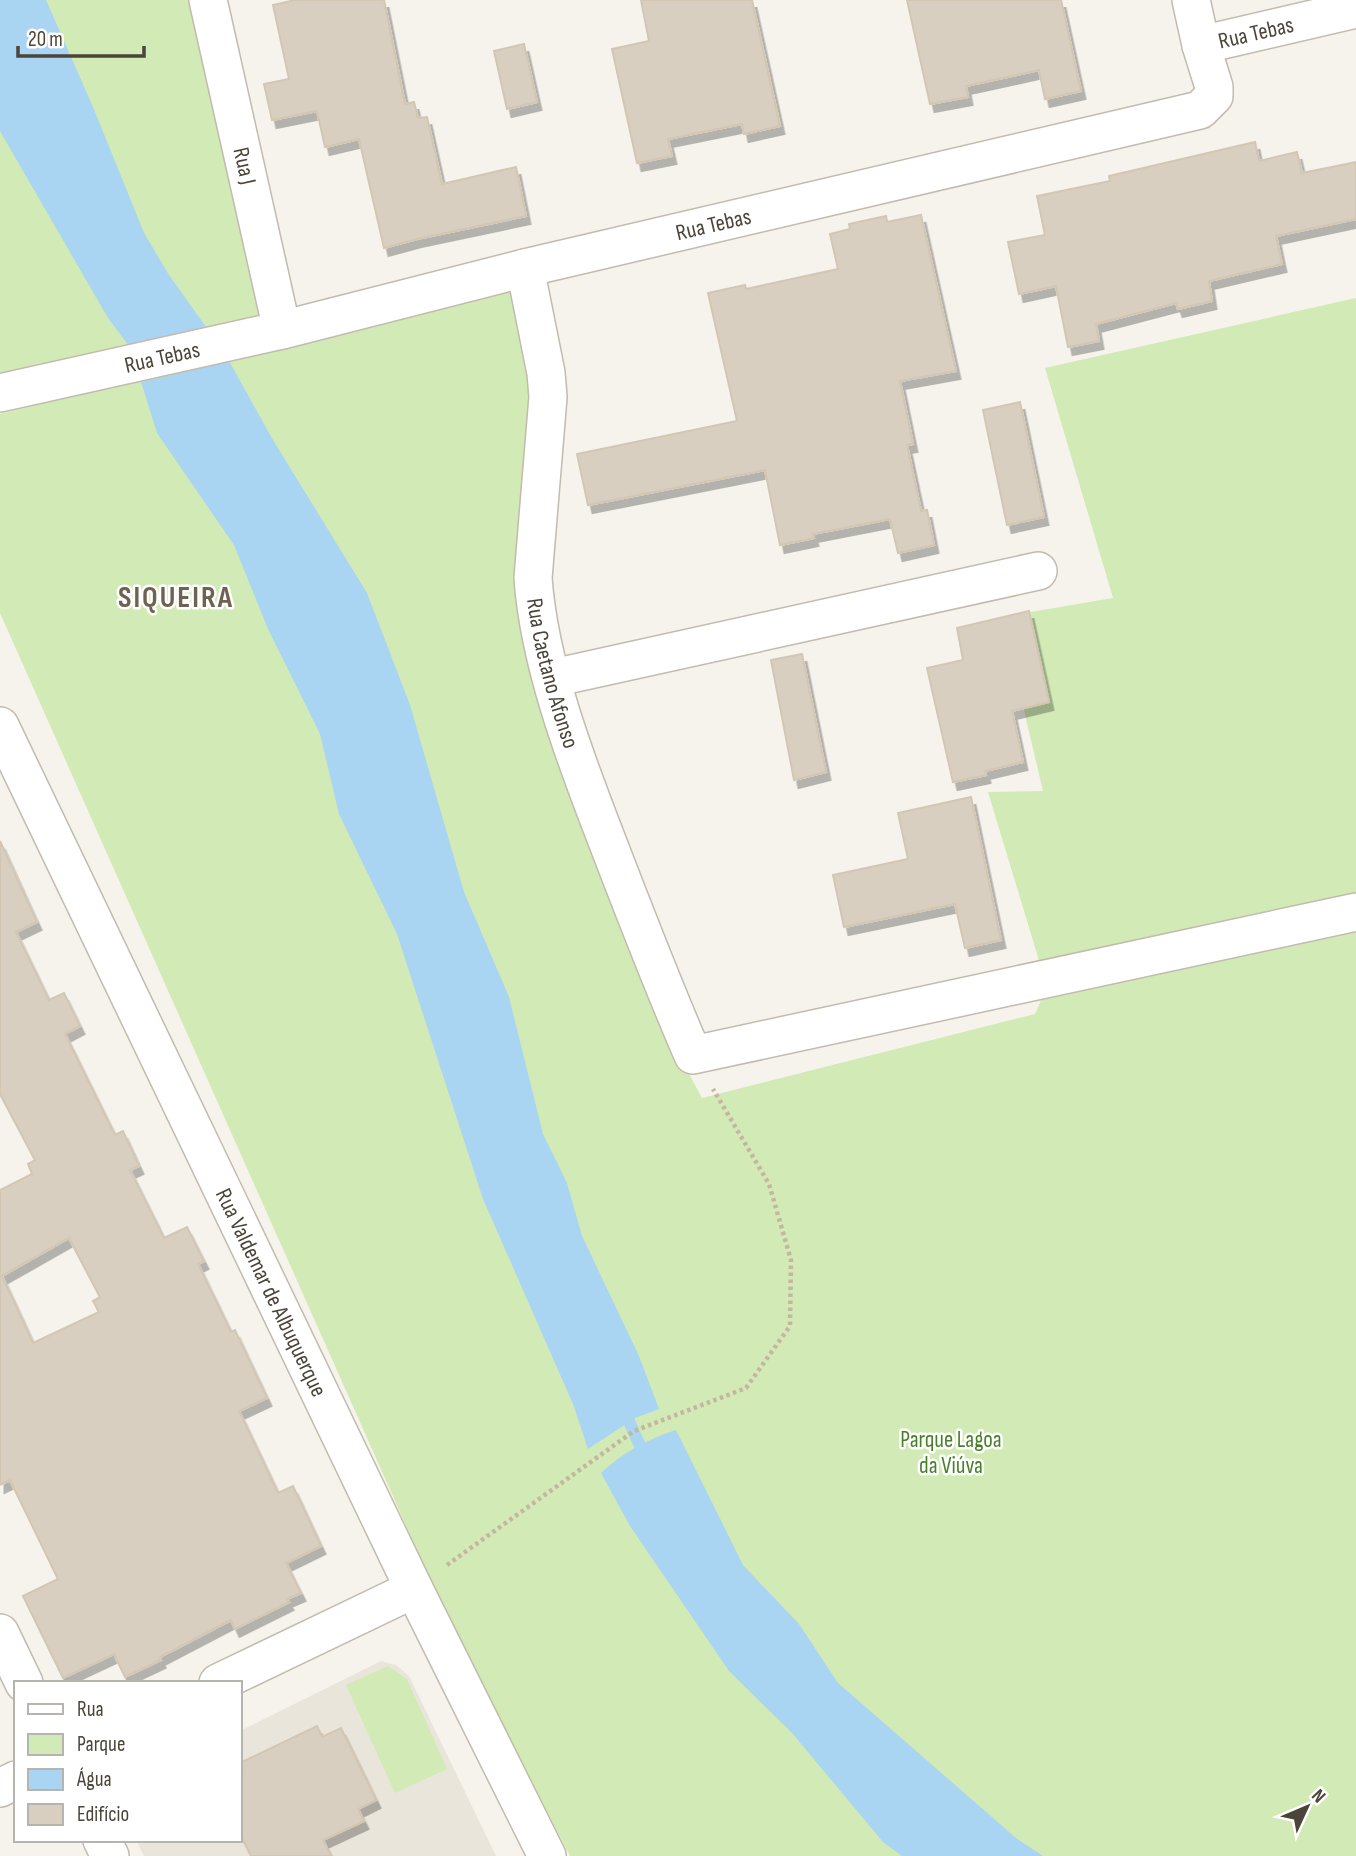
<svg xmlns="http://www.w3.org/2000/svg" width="1356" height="1856" viewBox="0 0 1356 1856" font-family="'Sofia Sans Condensed',sans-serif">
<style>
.residential{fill:#eae5da}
.green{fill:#d2eab5}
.water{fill:#a9d4f2}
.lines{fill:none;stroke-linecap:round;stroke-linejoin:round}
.stream{stroke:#a9d4f2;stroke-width:12}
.building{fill:#d8cfc1;stroke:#d3c7b4;stroke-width:2;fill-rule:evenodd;filter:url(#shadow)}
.street-casing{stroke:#c2bbae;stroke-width:40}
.path{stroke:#c4b79f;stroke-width:4.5;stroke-dasharray:3.5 3.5;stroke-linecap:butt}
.street{stroke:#fff;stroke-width:37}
.labels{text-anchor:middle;stroke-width:5;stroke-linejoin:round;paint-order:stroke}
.street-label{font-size:23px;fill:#4b4439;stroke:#fff}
.park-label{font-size:23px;fill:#4a7f2a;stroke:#fff}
.district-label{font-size:30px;font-weight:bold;letter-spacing:2px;fill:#6e6250;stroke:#fff}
</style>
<defs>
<filter id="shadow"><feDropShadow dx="4.5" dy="8" stdDeviation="0" flood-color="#0004"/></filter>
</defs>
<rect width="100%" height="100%" fill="#f6f3ec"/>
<path class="residential" d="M381,1661L396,1665L409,1676L496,1856H144L136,1840H240V1731Z"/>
<g class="green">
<path d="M0,0H189L261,321L0,377Z"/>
<path d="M513,291L538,385L527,571L673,1044L702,1098L1035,1014L1047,987L988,792L1043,791L1002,617L1113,598L1045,368L1356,298V1856H570L448,1620L0,613V414Z"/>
<path d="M388,1666L407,1679L447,1769L395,1793L346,1685Z"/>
</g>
<g class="water">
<path d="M0,0H46L93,107L144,233L169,275L206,327L129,346L108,318L0,131Z"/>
<path d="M229,361L273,440L367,593L410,705L464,892L509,997L543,1134L567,1183L582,1236L639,1356L659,1409L635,1418L588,1449L573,1404L483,1199L397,934L339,814L320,734L268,629L234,545L157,433L141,382Z"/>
<path d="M676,1430L743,1565L799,1624L838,1683L1016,1838L1043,1856H902L883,1842L792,1733L729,1671L630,1526L601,1473C624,1452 646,1440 676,1430Z"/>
</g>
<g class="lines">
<path class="stream" d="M623,1408L646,1459"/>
</g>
<g class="building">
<path d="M295,0H384L405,104L414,102L418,118L427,117L442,184L516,167L526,216L417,239L384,248L359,139L325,147L317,111L272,120L264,84L289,79L273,5Z"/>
<path d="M641,0H752L780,126L744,134L742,124L668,139L672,156L637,163L612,49L649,41Z"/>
<path d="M907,0H1061L1081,91L1045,99L1039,70L966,86L968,97L930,104Z"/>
<path d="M524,44L537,102L507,109L494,51Z"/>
<path d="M1255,142L1259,161L1297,152L1302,173L1356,162V219L1276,236L1282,264L1209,281L1212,301L1178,309L1176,303L1096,324L1099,341L1068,347L1056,286L1019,294L1008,242L1045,235L1037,196L1110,181L1109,176Z"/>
<path d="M921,215L956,371L900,381L913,444L907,445L921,511L927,510L934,545L898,553L890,519L813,534L814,538L780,545L765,470L588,505L577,454L737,421L708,293L745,285L746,289L838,269L830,234L850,229L849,224L886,216L887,222Z"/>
<path d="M1020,402L1044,517L1007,525L983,410Z"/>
<path d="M1029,611L1049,702L1012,711L1023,762L985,771L986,775L953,782L927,668L963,660L957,628Z"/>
<path d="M802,654L826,772L794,780L771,660Z"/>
<path d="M971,797L1001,940L965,948L955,904L844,927L833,875L908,859L898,813Z"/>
<path d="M0,841L37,922L16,932L49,1000L64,993L80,1026L65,1034L115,1135L123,1131L139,1166L130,1170L164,1238L187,1227L204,1261L198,1264L231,1332L235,1330L267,1398L239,1411L278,1493L293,1486L321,1546L286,1563L301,1593L287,1599L289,1602L235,1629L231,1620L160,1657L161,1660L125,1677L114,1654L63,1678L23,1596L58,1579L10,1480L0,1485V1190L32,1174L28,1164L35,1160L0,1094ZM69,1238L100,1297L93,1301L99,1312L33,1343L2,1276Z"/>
<path d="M317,1726L322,1737L341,1728L376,1800L358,1809L364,1821L323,1840L331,1856H251L240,1834V1763Z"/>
</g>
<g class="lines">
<defs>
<g id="street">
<path id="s1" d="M208,0L282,330"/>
<path d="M1191,0L1201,45"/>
<path id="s2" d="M525,268L546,373L548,397L533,578C539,663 575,758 606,838C634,911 662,984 693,1055L1356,912"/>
<path id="s3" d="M0,393L282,330L525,268L1200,110L1214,96V87L1201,45L1356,9"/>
<path d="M553,678L1038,571"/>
<path id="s4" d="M0,726L414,1589L547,1856"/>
<path d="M0,1633L24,1683"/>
<path d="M218,1683L414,1589"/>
<path d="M0,1788L16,1780"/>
<path d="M102,1840L110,1856"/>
</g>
</defs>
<use href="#street" class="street-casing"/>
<path class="path" d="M447,1565L634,1431L746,1388L790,1326L791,1260L769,1184L713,1089"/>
<use href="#street" class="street"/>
</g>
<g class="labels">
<g class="street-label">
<text dy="8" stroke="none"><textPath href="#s3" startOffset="1362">Rua Tebas</textPath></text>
<text dy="8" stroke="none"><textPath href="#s1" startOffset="170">Rua J</textPath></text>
<text dy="8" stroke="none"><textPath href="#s3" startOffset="733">Rua Tebas</textPath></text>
<text dy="8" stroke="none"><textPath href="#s3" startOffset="166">Rua Tebas</textPath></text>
<text dy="8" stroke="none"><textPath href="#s2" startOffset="410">Rua Caetano Afonso</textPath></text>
<text dy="8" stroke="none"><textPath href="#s4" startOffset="628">Rua Valdemar de Albuquerque</textPath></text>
</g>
<g class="park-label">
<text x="951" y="1447">Parque Lagoa<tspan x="951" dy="26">da Viúva</tspan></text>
</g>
<g class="district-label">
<text x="176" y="607">SIQUEIRA</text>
</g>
</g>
<rect x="14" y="1681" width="228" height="161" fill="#ffffff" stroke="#b7b4b0" stroke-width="2"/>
<rect x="28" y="1704" width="35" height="10" fill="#ffffff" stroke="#b7b4b0" stroke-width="2"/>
<text x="77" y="1716" font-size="21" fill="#4b4439">Rua</text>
<rect x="28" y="1734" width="35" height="21" fill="#d2eab5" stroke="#b7b4b0" stroke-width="2"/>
<text x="77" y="1751" font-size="21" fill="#4b4439">Parque</text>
<rect x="28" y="1769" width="35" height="21" fill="#a9d4f2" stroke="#b7b4b0" stroke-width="2"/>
<text x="77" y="1786" font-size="21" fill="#4b4439">Água</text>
<rect x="28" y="1804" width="35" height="21" fill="#d8cfc1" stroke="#b7b4b0" stroke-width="2"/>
<text x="77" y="1821" font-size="21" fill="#4b4439">Edifício</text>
<g transform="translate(1307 1807) rotate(46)" stroke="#ffffff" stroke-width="5" paint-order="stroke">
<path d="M0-5L12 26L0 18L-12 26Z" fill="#4b4439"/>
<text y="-10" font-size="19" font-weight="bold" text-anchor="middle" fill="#4b4439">N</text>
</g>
<path d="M18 46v10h126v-10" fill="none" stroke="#4b4439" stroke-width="3.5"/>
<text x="28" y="46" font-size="21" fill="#4b4439" stroke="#ffffff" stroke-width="5" paint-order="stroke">20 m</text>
</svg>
